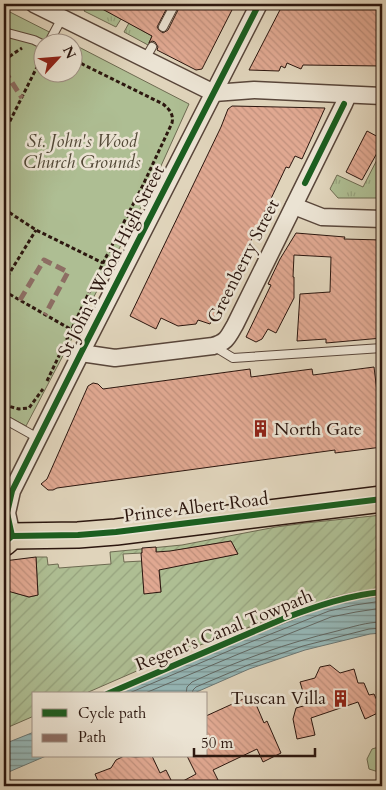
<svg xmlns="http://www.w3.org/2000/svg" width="386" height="790" viewBox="0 0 386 790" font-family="Cardo,serif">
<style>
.grass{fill:url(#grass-tufts);stroke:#6d6a51}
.park{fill:#aebe93;stroke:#6d6a51}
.garden{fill:url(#garden-furrows);stroke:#6d6a51;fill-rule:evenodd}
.water{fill:url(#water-rules);stroke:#6b7774}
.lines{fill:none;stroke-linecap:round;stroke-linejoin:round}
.shore{stroke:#606763;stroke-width:1}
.building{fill:url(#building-back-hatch);stroke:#2c170f}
.service-casing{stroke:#59463a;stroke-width:10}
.minor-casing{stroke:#59463a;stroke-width:19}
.primary-casing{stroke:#2c170f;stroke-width:28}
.path{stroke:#2c170f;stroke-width:3;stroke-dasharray:4 2.5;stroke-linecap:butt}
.service{stroke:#ebe3d3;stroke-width:8}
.minor{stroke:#ebe3d3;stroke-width:16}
.primary{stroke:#e0d4bb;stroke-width:25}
.quiet{stroke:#8d6e63;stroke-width:5;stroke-dasharray:10 5;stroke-linecap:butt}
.cycleway-casing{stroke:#ebe3d3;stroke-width:9}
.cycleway{stroke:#1b5e20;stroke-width:6}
.labels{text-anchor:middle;stroke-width:5;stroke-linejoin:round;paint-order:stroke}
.park-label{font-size:18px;font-style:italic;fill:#534937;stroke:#ebe3d3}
.street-label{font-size:18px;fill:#2c170f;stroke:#ebe3d3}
.poi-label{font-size:18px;fill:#2c170f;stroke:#ebe3d3;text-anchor:start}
</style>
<defs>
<pattern id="grass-tufts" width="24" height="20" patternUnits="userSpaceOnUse" patternTransform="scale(1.25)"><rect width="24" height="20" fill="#aebe93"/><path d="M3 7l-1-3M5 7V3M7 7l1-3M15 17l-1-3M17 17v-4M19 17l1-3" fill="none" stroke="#96a37e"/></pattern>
<pattern id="garden-furrows" width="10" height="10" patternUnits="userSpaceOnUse" patternTransform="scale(1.25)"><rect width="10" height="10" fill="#aebe93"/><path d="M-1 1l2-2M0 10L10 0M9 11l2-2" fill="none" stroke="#96a37e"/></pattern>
<pattern id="water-rules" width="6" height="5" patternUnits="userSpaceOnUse" patternTransform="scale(1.25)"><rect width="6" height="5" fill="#95b7b7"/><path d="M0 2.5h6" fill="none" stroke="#7a9493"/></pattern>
<pattern id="building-back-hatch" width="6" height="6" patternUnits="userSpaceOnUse" patternTransform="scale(1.25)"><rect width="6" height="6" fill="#e0a891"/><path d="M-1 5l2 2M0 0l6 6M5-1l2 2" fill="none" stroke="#c0907c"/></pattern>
</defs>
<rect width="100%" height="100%" fill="#e0d4bb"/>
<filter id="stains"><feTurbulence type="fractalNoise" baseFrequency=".004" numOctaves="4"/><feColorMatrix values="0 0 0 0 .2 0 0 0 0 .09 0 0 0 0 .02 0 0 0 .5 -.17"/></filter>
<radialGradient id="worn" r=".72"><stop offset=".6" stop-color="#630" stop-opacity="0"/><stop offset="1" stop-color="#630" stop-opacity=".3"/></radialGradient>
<g class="grass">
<path d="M88,4H100L99,6L121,19L116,27L84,11Z"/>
<path d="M129,23L152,36L148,45L124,32Z"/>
<path d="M382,150V198H338L330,189L337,175L363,187Z"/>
</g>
<g class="park">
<path d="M4,9L69,42H42V72H72L73,44L189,104L151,188L26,426L4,414Z"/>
<path d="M382,746V773L369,769L367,759L372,749Z"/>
</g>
<path class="garden" d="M382,515V588L355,592L333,597L178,653L84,694H34V716L4,729V659L6,658L4,644L7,643L4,627V588L9,591L29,597L38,595L36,557H47L48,565L58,564L59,568L111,564L110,552L182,545L276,527L306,523ZM231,541L238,554L180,565L178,550ZM156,548L159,562L161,592L144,593L142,561L124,562L123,554L142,553Z"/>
<g class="water">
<path d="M382,596V633L370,634L305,650L249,669L192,694H115L237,642L328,606L354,600Z"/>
<path d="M34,732V756H46L4,774V744Z"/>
</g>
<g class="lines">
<g class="shore">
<path d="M127,694L238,647L329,611L355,605L382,601"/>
<path d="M143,694L241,653L331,617L356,612L382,608"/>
<path d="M186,694L187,687L192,682C239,660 287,643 337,631C352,627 367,622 382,622"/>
<path d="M192,694L193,690L196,687L248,665L303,646L369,629L382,628"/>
</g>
</g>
<g class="building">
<path d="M93,4H169L157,27L159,30L163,33L168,30L181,4H235L202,69L196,70L157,50L158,47L155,42L152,41L149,43L152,36Z"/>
<path d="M283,4H382V66L303,65L301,69L287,63L285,68L281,66L279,71L249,70Z"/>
<path d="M232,106L325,108L302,159L295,156L289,168L286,167L248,247L251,248L245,260L242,259L227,290L230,292L224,305L221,303L210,324L198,320L196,324L178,326L161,318L156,329L130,316L221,127L228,109Z"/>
<path d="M367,131L382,139V144L362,180L346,172Z"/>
<path d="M296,233L345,237L344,239L382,240V338L326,343V339L297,341L300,294L330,292L331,257L294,255L293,277H294V298L276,333L268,329L262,339L256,342L246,337L271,285L268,284L280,259Z"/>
<path d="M374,367L378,400L382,399V447L335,453V450L57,488L53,490H48L41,484L47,479L88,386L93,383L98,384L103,389L250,369L251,377L312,369L313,375Z"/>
<path d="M231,541L238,554L159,570L161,592L144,594L141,553H142V548L156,547V552L170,551Z"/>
<path d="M36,557L38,595L29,597L4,590V561Z"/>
<path d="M330,665L340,673L354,669L358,683H364L369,695L374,694L382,711L365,719L358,702L311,718L315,735L297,739L293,719L296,708L307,705L300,682L315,678L320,667Z"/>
<path d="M252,695L264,723L267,721L281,753L263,762L257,749L213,770L219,782L211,786H100L95,774L111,768L116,760L124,756L136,757L152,756L160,773L166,770L174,786L196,774L187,756H206V716Z"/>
</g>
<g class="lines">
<defs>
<g id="service">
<path d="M163,27L175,4"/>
<path d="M4,32L34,40L42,44"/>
<path d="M49,42L62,18"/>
<path d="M145,59L152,47"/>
<path d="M215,347L233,358L382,348"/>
<path d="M4,419L38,438"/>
</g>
<g id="minor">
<path d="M34,4L214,93L254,90L382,96"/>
<path d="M294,206L322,217L382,219"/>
<path d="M81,353L115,358L213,346C227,342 228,337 235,325L344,104L348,95"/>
<path d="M12,536L7,513L12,491L81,353L259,4"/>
</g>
<path id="primary" d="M4,543L12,536L78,535L116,532L382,499"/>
</defs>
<use href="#service" class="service-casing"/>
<use href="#minor" class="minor-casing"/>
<use href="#primary" class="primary-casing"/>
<g class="path">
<path d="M4,60L22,48"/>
<path d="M4,133L42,57"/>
<path d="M4,209L36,230L103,263"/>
<path d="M4,282L36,230"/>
<path d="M4,291L72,330"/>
<path d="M47,381L103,263L143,185L172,123C174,114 169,109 163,104L72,59"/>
<path d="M4,405L19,409L29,408L43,389"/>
</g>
<use href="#service" class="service"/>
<use href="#minor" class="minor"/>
<use href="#primary" class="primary"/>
<g class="quiet">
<path d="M4,70L22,98"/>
<path d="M20,300L44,260L68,272L45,315"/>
</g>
<defs>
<g id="cycleway">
<path d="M305,183L344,104"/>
<path d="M12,536L7,513L12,491L81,353L259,4"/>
<path d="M4,543L12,536L78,535L116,532L382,499"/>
<path d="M107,694L285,618C317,606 349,595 382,592"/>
</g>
</defs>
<use href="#cycleway" class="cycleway-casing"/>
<use href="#cycleway" class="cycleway"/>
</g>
<defs>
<symbol id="building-bare" viewBox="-9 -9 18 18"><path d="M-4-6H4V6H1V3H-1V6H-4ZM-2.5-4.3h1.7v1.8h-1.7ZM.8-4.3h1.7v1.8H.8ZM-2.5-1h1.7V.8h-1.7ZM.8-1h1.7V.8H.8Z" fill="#8f2418" stroke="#ebe3d3" stroke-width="2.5" paint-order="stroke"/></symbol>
</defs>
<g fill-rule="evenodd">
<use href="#building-bare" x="248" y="416" width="25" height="25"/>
<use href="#building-bare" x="328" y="686" width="25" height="25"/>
</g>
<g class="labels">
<g class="park-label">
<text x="82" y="147">St. John's Wood<tspan x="82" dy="21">Church Grounds</tspan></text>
</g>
<g class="street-label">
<text transform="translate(111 261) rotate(-63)" y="6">St John's Wood High Street</text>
<text transform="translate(243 261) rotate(-63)" y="6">Greenberry Street</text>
<text transform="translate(196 507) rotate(-7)" y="6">Prince Albert Road</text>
<text transform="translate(224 630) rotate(-22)" y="6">Regent's Canal Towpath</text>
</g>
<g class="poi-label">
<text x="274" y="435">North Gate</text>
<text x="326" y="704" text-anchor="end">Tuscan Villa</text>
</g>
</g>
<rect width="386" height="790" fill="none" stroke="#e0d4bb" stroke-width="20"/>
<rect x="5" y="5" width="376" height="780" fill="none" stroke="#2c170f" stroke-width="2.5"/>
<rect x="10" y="10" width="366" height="770" fill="none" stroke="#2c170f"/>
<rect x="32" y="692" width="175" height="65" fill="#ebe3d3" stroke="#9f9185"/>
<rect x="42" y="709" width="25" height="8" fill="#1b5e20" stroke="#9f9185"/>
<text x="78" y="718" font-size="15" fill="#2c170f">Cycle path</text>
<rect x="42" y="734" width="25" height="8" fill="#8d6e63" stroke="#9f9185"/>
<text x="78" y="742" font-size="15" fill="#2c170f">Path</text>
<g transform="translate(58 58) rotate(64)"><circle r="24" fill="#ebe3d3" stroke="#9f9185"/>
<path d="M0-4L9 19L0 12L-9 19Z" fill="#8f2418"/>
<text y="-8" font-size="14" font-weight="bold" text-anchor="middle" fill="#2c170f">N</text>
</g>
<path d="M194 748v8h121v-8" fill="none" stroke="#2c170f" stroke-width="2.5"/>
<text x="201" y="748" font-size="15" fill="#2c170f" stroke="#ebe3d3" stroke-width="4" paint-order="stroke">50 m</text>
<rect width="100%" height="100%" filter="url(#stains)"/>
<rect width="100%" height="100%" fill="url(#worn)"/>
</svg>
